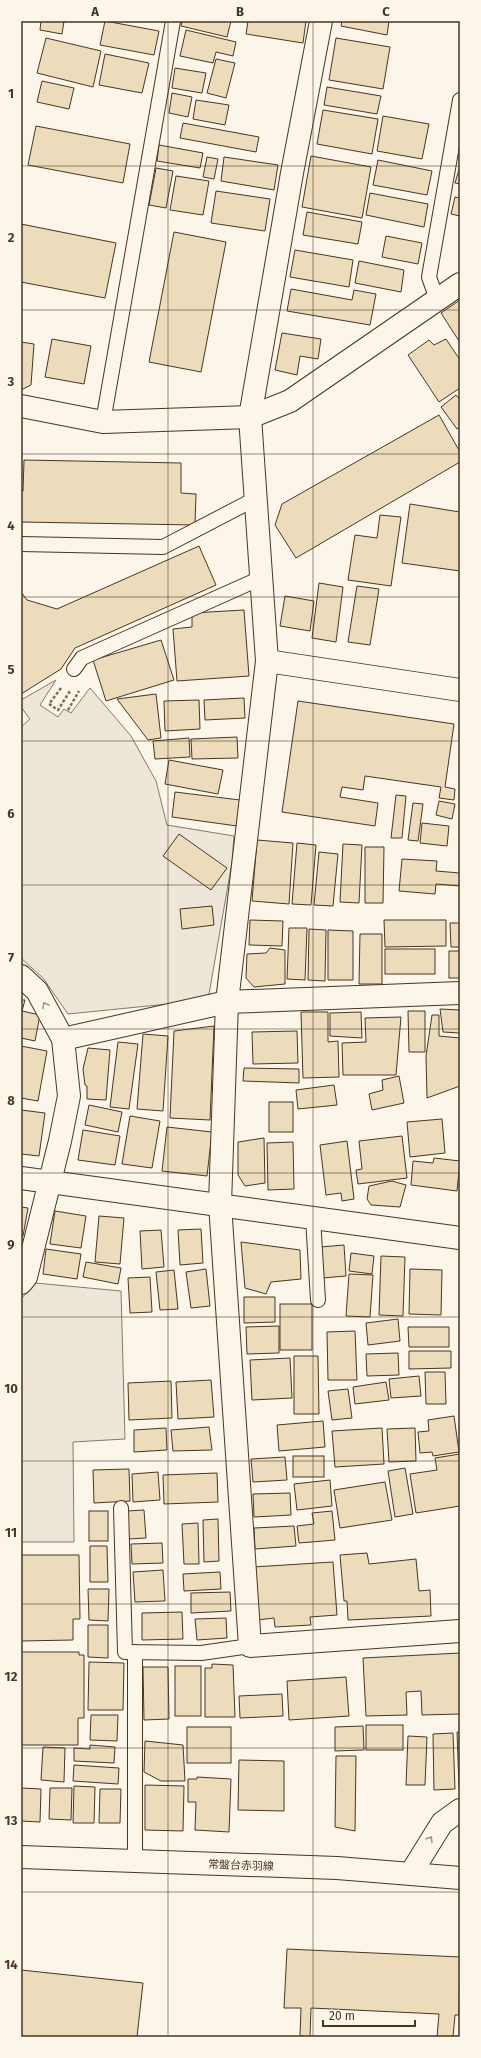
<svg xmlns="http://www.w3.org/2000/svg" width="481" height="2058" viewBox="0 0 481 2058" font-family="'Fira Sans','Noto Sans JP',sans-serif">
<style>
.green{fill:#ede6d9;stroke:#887966}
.building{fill:#ecdcbc;stroke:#4a3520}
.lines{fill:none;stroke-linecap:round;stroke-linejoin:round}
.lane-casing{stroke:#4a3520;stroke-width:16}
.street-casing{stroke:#4a3520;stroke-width:24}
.secondary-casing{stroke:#4a3520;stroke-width:24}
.path{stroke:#7f6f5c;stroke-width:2.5;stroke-dasharray:3 2;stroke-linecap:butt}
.lane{stroke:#fbf6e9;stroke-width:14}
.street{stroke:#fbf6e9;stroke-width:22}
.secondary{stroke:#fbf6e9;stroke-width:22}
.oneway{stroke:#a29684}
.grid{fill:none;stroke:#4a3520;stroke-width:1;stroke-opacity:0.55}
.labels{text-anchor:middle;stroke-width:3;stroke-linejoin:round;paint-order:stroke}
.street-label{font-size:11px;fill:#4a3520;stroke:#fbf6e9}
.neatline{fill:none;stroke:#4a3520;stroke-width:1.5}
.grid-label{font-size:13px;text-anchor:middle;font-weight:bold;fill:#4a3520}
</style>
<rect width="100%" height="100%" fill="#fbf6e9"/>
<g class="green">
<path d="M56,680L40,705L58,717L64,709L71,713L90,688L131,736L156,781L167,825L234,836L232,862L208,1000L68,1014L43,978L21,958V727L30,719L21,707V700Z"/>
<path d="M35,1283L121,1291L125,1439L73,1442L74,1542H21V1299Z"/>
</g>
<g class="building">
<path d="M41,21H64L62,34L40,30Z"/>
<path d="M105,21L159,31L154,55L100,45Z"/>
<path d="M182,21H231L227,37L181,26Z"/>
<path d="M248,21H306L303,43L246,34Z"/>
<path d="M342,21H389L387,35L341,26Z"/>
<path d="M186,30L236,42L233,56L216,52L213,63L180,56Z"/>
<path d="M46,38L101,51L93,87L37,73Z"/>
<path d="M336,38L390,47L383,89L329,80Z"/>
<path d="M105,54L149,63L142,93L99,85Z"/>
<path d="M216,59L235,63L226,98L207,93Z"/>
<path d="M175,68L206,73L202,93L172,88Z"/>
<path d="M42,81L74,88L69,109L37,102Z"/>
<path d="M327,87L381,96L377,114L324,105Z"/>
<path d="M172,93L192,97L188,117L169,113Z"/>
<path d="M196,100L229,105L225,125L193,119Z"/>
<path d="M323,110L378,119L372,154L317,144Z"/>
<path d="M383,116L429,124L422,159L377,151Z"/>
<path d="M183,123L259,137L256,152L180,138Z"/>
<path d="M36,126L130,144L123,183L28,165Z"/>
<path d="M159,145L203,153L200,168L157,161Z"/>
<path d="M311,156L371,167L362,218L302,207Z"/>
<path d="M207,157L218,159L214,179L203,177Z"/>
<path d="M224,157L278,165L274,190L221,181Z"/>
<path d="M378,160L432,171L427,195L373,185Z"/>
<path d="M460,166V184L455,183Z"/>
<path d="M156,168L173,171L166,208L149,205Z"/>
<path d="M176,176L209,181L203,215L170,210Z"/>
<path d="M216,191L270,199L265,231L211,223Z"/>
<path d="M370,193L428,204L424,227L366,215Z"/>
<path d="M455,197L460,198V216L451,214Z"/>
<path d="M307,212L362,222L358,244L303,235Z"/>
<path d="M21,224L116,243L105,298L21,282Z"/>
<path d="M174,232L226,242L201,372L149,362Z"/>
<path d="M386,236L422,243L418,264L382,257Z"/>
<path d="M295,250L353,260L349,287L290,277Z"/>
<path d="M359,261L404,270L401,292L355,283Z"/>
<path d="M291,289L352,300L354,290L376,294L370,325L287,311Z"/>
<path d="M460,300V340L459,341L441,313Z"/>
<path d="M282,333L321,339L318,359L300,356L297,375L275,370Z"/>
<path d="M52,339L91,346L84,384L45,377Z"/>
<path d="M446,339L460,360V388L439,402L408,355L429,340L434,345Z"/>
<path d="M21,342L34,344L31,385L23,389H21Z"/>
<path d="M456,395L460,400V427L457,429L441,407Z"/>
<path d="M439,415L460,452V462L296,558L275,525L282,504Z"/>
<path d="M24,460L181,463V493L196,494L195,525L21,522V491H23Z"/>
<path d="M410,504L460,512V571L402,563Z"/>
<path d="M380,515L401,517L391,586L348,580L355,535L377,538Z"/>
<path d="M199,546L216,585L75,648L61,669L21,694V592L27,600L57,609Z"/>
<path d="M319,583L343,587L336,642L312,638Z"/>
<path d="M357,586L379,589L370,645L348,642Z"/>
<path d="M285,596L314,601L310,631L280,626Z"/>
<path d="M244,610L249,676L177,681L173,629L192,627V613Z"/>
<path d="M161,640L174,680L106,701L93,660Z"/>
<path d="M156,694L161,738L148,740L117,699Z"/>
<path d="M244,698L245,718L205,720L204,700Z"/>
<path d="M199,700L200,729L165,731L164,701Z"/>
<path d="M298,701L454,724L445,787L455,789L454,800L439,798L441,787L365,776L363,790L342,787L340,797L378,803L375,826L282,812Z"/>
<path d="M237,737L238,758L192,759L191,739Z"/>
<path d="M189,738L190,757L155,759L153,741Z"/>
<path d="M169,760L223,770L218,794L165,784Z"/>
<path d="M175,792L240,800L237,826L172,817Z"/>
<path d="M396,795L406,796L402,838H391Z"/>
<path d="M439,801L455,804L452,819L436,815Z"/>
<path d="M413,803L423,804L418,841L408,840Z"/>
<path d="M422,823L449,826L447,846L420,843Z"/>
<path d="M179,834L227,868L211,890L163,856Z"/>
<path d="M257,840L293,843L289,904L252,901Z"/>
<path d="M297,843L316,845L311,905L292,904Z"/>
<path d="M343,844L362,845L359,903L340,902Z"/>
<path d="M365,847H384L383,903H365Z"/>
<path d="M319,852L338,854L333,906L314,905Z"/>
<path d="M402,859L437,861L436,871L460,873V886L436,884L435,894L399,891Z"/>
<path d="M212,906L214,925L182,929L180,909Z"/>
<path d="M250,920L283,921L282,946L249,945Z"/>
<path d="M384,920H446V946L385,947Z"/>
<path d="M450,923H460V947H451Z"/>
<path d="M289,928H307L305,980L287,979Z"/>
<path d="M309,929L326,930L325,981L308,980Z"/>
<path d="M328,930L353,931V980H328Z"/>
<path d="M360,934H382V984H359Z"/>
<path d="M270,948L285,950V984L254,987L246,978L247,954L266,953Z"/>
<rect x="385" y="949" width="50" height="25"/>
<rect x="449" y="951" width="11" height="27"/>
<path d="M21,1000H25L22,1011L40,1015L35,1041L21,1038Z"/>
<path d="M440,1009L460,1010V1033L443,1032Z"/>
<path d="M408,1011H425V1052H409Z"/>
<path d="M301,1012H328V1042L338,1041L339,1077L303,1078Z"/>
<path d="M361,1012L362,1038L330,1036V1013Z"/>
<path d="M432,1015H439V1036L460,1038V1086L427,1098L426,1056Z"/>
<path d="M401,1017L396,1075H343L342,1043L366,1042L365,1018Z"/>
<path d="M214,1026L210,1120L170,1118L174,1031Z"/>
<path d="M297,1031L298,1063L253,1064L252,1032Z"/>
<path d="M143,1034L168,1036L163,1111L137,1109Z"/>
<path d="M118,1042L138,1044L129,1109L110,1107Z"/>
<path d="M21,1046L47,1051L38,1101L21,1098Z"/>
<path d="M88,1048L110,1050L106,1100L87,1099V1086L85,1085L83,1069Z"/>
<path d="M244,1068L299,1069V1083L243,1081Z"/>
<path d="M399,1076L404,1103L372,1110L369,1094L383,1090L382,1080Z"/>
<path d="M334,1085L337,1105L298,1109L296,1090Z"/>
<rect x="269" y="1102" width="24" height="30"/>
<path d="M89,1105L122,1112L118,1132L85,1125Z"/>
<path d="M21,1110L45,1113L39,1156L21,1154Z"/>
<path d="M130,1116L160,1121L152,1168L122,1164Z"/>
<path d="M442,1119L445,1153L410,1157L407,1122Z"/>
<path d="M167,1127L212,1132L207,1176L162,1171Z"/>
<path d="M83,1130L120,1136L115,1165L78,1160Z"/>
<path d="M402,1136L407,1178L358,1184L356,1170L362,1169L359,1141Z"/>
<path d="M264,1138L265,1183L245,1186L238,1175V1142Z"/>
<path d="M347,1141L354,1199L342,1201L341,1193L326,1195L320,1145Z"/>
<path d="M293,1142L294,1189L268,1190L267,1143Z"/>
<path d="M434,1158L460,1161L457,1191L411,1185L413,1161L433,1163Z"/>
<path d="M392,1181L406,1185L400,1207L371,1205L367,1199L369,1186Z"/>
<path d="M21,1207L28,1208L23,1236L21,1235Z"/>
<path d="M55,1211L86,1216L81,1248L50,1244Z"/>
<path d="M99,1216L124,1218L120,1264L95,1262Z"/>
<path d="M201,1229L203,1263L180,1265L178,1230Z"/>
<path d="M161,1230L164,1267L142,1269L140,1231Z"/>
<path d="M241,1242L300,1250L301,1279L271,1282L266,1294L245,1288Z"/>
<path d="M344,1245L346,1276L322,1278L320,1247Z"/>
<path d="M46,1249L81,1254L77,1279L43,1274Z"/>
<path d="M351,1253L374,1256L372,1274L349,1271Z"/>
<path d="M381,1256L405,1257L403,1316L379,1315Z"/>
<path d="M86,1262L121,1268L118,1284L83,1277Z"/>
<path d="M206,1269L210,1306L191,1308L186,1272Z"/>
<path d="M410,1269L442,1270L441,1315L409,1314Z"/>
<path d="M174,1270L178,1309L160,1310L156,1272Z"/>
<path d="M349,1274L373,1275L370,1317L346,1316Z"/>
<path d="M150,1277L152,1312L130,1313L128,1278Z"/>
<path d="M244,1297H275V1322L244,1323Z"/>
<rect x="280" y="1304" width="32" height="46"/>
<path d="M398,1319L400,1341L368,1345L366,1323Z"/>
<path d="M279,1326V1353L247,1354L246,1327Z"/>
<path d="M408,1327H449V1347H409Z"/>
<path d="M355,1331L357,1380H328L327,1332Z"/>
<path d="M409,1351H451V1368L409,1369Z"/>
<path d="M398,1353L399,1375L367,1376L366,1354Z"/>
<path d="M294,1356H318L319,1414H294Z"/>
<path d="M290,1358L292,1398L252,1400L250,1360Z"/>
<path d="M425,1372H445L446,1404H426Z"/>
<path d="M419,1376L421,1396L391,1398L389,1379Z"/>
<path d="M211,1380L214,1417L178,1419L176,1382Z"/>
<path d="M171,1381L172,1418L129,1420L128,1383Z"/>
<path d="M386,1382L389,1400L355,1404L353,1387Z"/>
<path d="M348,1389L352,1418L332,1420L328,1391Z"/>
<path d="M454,1416L459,1452L433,1456L432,1452L420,1453L418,1432L429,1431L428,1420Z"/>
<path d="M323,1421L325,1447L279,1451L277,1425Z"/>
<path d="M209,1427L212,1450L173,1451L171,1430Z"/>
<path d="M166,1428L167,1450L134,1452V1430Z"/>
<path d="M382,1428L384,1464L335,1467L332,1431Z"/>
<path d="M415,1428L416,1461L389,1462L387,1429Z"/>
<path d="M460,1454V1506L416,1513L410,1474L437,1470L435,1458Z"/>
<rect x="293" y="1456" width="31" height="21"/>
<path d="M285,1457L287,1480L253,1482L251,1459Z"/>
<path d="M405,1468L413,1514L395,1517L388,1471Z"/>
<path d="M129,1469L130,1501L94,1503L93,1470Z"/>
<path d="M158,1472L160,1500L133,1502L132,1474Z"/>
<path d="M217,1473L218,1502L164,1504L163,1475Z"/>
<path d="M330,1480L332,1506L297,1510L294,1484Z"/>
<path d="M385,1482L392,1520L340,1528L334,1490Z"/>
<path d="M290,1493L291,1515L254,1517L253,1494Z"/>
<path d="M144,1510L146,1538L129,1539L127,1511Z"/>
<rect x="89" y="1511" width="19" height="30"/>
<path d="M332,1511L335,1540L299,1543L297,1526L314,1524L312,1513Z"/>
<path d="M218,1519L219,1561L204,1562L203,1520Z"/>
<path d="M198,1523L199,1564H184L182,1524Z"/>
<path d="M294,1526L296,1546L255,1549L254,1528Z"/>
<path d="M162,1543L163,1563L132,1564L131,1544Z"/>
<path d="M90,1546H107L108,1582H90Z"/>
<path d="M367,1553L369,1564L416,1559L419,1591L430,1590L431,1616L348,1620L347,1601H344L340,1555Z"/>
<path d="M21,1555H79L80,1619H73V1640L21,1641Z"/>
<path d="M333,1562L337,1615L310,1617L311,1625L275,1627L274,1618L257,1620L253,1567Z"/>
<path d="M163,1570L165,1601L135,1602L133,1572Z"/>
<path d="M220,1572L221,1589L184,1591L183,1574Z"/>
<path d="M88,1589H109L108,1621L89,1620Z"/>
<path d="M230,1592L231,1611L191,1613V1593Z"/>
<path d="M182,1612L183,1639L142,1640V1613Z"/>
<path d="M226,1618L227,1638L197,1640L195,1619Z"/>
<path d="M88,1625H108V1658L88,1657Z"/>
<path d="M21,1652H79V1655H84V1718H78V1745H21Z"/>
<path d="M460,1653V1714L422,1715L421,1691L406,1692L407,1715L366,1716L363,1658Z"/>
<path d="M89,1662L124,1663L123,1710H88Z"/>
<path d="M212,1664L233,1665L235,1717H205V1668H212Z"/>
<rect x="175" y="1666" width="26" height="50"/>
<path d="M143,1667H168L169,1719L144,1720Z"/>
<path d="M346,1677L349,1716L289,1720L287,1681Z"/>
<path d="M282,1694L283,1716L240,1718L239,1696Z"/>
<path d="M91,1715H118L117,1741L90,1740Z"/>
<rect x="366" y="1725" width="37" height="25"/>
<path d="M363,1726L364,1750L335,1751V1727Z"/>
<rect x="187" y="1727" width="44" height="36"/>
<path d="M457,1732H460V1787H459Z"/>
<path d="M453,1733L455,1789L434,1790L433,1734Z"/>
<path d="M408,1736L427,1737L425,1785H406Z"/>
<path d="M145,1741L183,1745L185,1781H161L144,1772Z"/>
<path d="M90,1745L115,1747L114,1763L74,1761V1748L90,1749Z"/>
<path d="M43,1747L65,1748L64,1782L41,1780Z"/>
<path d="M336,1756H356L355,1831L335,1827Z"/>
<path d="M239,1760L284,1761V1811L238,1810Z"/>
<path d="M74,1765L119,1768L118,1784L73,1781Z"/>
<path d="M197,1777L231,1779L229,1832L195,1830L196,1802H188V1779H197Z"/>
<path d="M145,1785L184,1786L183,1831L145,1830Z"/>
<path d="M74,1786L95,1787L94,1823H73Z"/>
<path d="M21,1788L41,1789L40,1822L21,1821Z"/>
<path d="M50,1788H72L71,1820L49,1819Z"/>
<path d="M100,1789H121L120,1823H99Z"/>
<path d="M287,1949L460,1957L459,2015H455L453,2037H437L439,2014L311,2008L310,2037L300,2036L301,2008H284Z"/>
<path d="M21,1970L143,1983L137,2037H21Z"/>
</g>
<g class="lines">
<defs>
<g id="lane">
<path d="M437,300L429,277L460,100"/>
<path d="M103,422L173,21"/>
<path d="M21,544L163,547L255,499"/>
<path d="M74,669L82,658L261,578"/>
<path d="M313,1218L318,1300"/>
<path d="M121,1508L125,1652L201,1653L250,1646"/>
<path d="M135,1861V1652"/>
</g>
<g id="street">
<path d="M321,21L292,173L250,417L267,661L227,1002L220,1204L250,1646L460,1631"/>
<path d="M21,406L103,422L250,417L290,401L460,284"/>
<path d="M267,661L460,690"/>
<path d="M21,976L37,991L63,1039L69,1096L60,1141L26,1277L21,1283"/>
<path d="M63,1039L227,1002L460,993"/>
<path d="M411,1873L442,1823L460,1810"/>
</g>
<g id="secondary">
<path d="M21,1178L460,1238"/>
<path d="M21,1857L337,1868L460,1878"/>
</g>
</defs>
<use href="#lane" class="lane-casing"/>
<use href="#street" class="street-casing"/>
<use href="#secondary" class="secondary-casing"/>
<g class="path">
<path d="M61,688L49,704L58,710L70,691"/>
<path d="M68,710L79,691"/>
</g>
<use href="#lane" class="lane"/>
<use href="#street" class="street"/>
<use href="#secondary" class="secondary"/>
</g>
<defs><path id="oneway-chevron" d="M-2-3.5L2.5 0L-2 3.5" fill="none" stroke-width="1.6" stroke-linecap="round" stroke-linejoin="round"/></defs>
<g class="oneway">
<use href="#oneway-chevron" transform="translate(45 1005) rotate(-119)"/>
<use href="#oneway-chevron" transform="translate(430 1839) rotate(-58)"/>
</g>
<path class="grid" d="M168,21V2037M313,21V2037M21,166H460M21,310H460M21,454H460M21,597H460M21,741H460M21,885H460M21,1029H460M21,1173H460M21,1317H460M21,1461H460M21,1604H460M21,1748H460M21,1892H460"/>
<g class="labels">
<g class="street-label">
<text transform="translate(241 1865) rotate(2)" y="4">常盤台赤羽線</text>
</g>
</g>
<rect width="481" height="2058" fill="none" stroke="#fbf6e9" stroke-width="44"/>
<path d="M323 2020v6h92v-6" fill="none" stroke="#4a3520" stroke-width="2"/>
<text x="329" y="2020" font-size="12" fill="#4a3520" stroke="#fbf6e9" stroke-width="3" paint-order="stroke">20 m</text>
<rect x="22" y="22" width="437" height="2014" class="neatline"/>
<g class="grid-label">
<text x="95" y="16">A</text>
<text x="240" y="16">B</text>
<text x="386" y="16">C</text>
<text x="11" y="98">1</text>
<text x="11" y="242">2</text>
<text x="11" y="386">3</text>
<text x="11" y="530">4</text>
<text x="11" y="674">5</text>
<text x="11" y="818">6</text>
<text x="11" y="962">7</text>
<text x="11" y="1105">8</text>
<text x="11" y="1249">9</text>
<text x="11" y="1393">10</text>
<text x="11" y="1537">11</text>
<text x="11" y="1681">12</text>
<text x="11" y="1825">13</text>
<text x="11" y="1969">14</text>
</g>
</svg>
